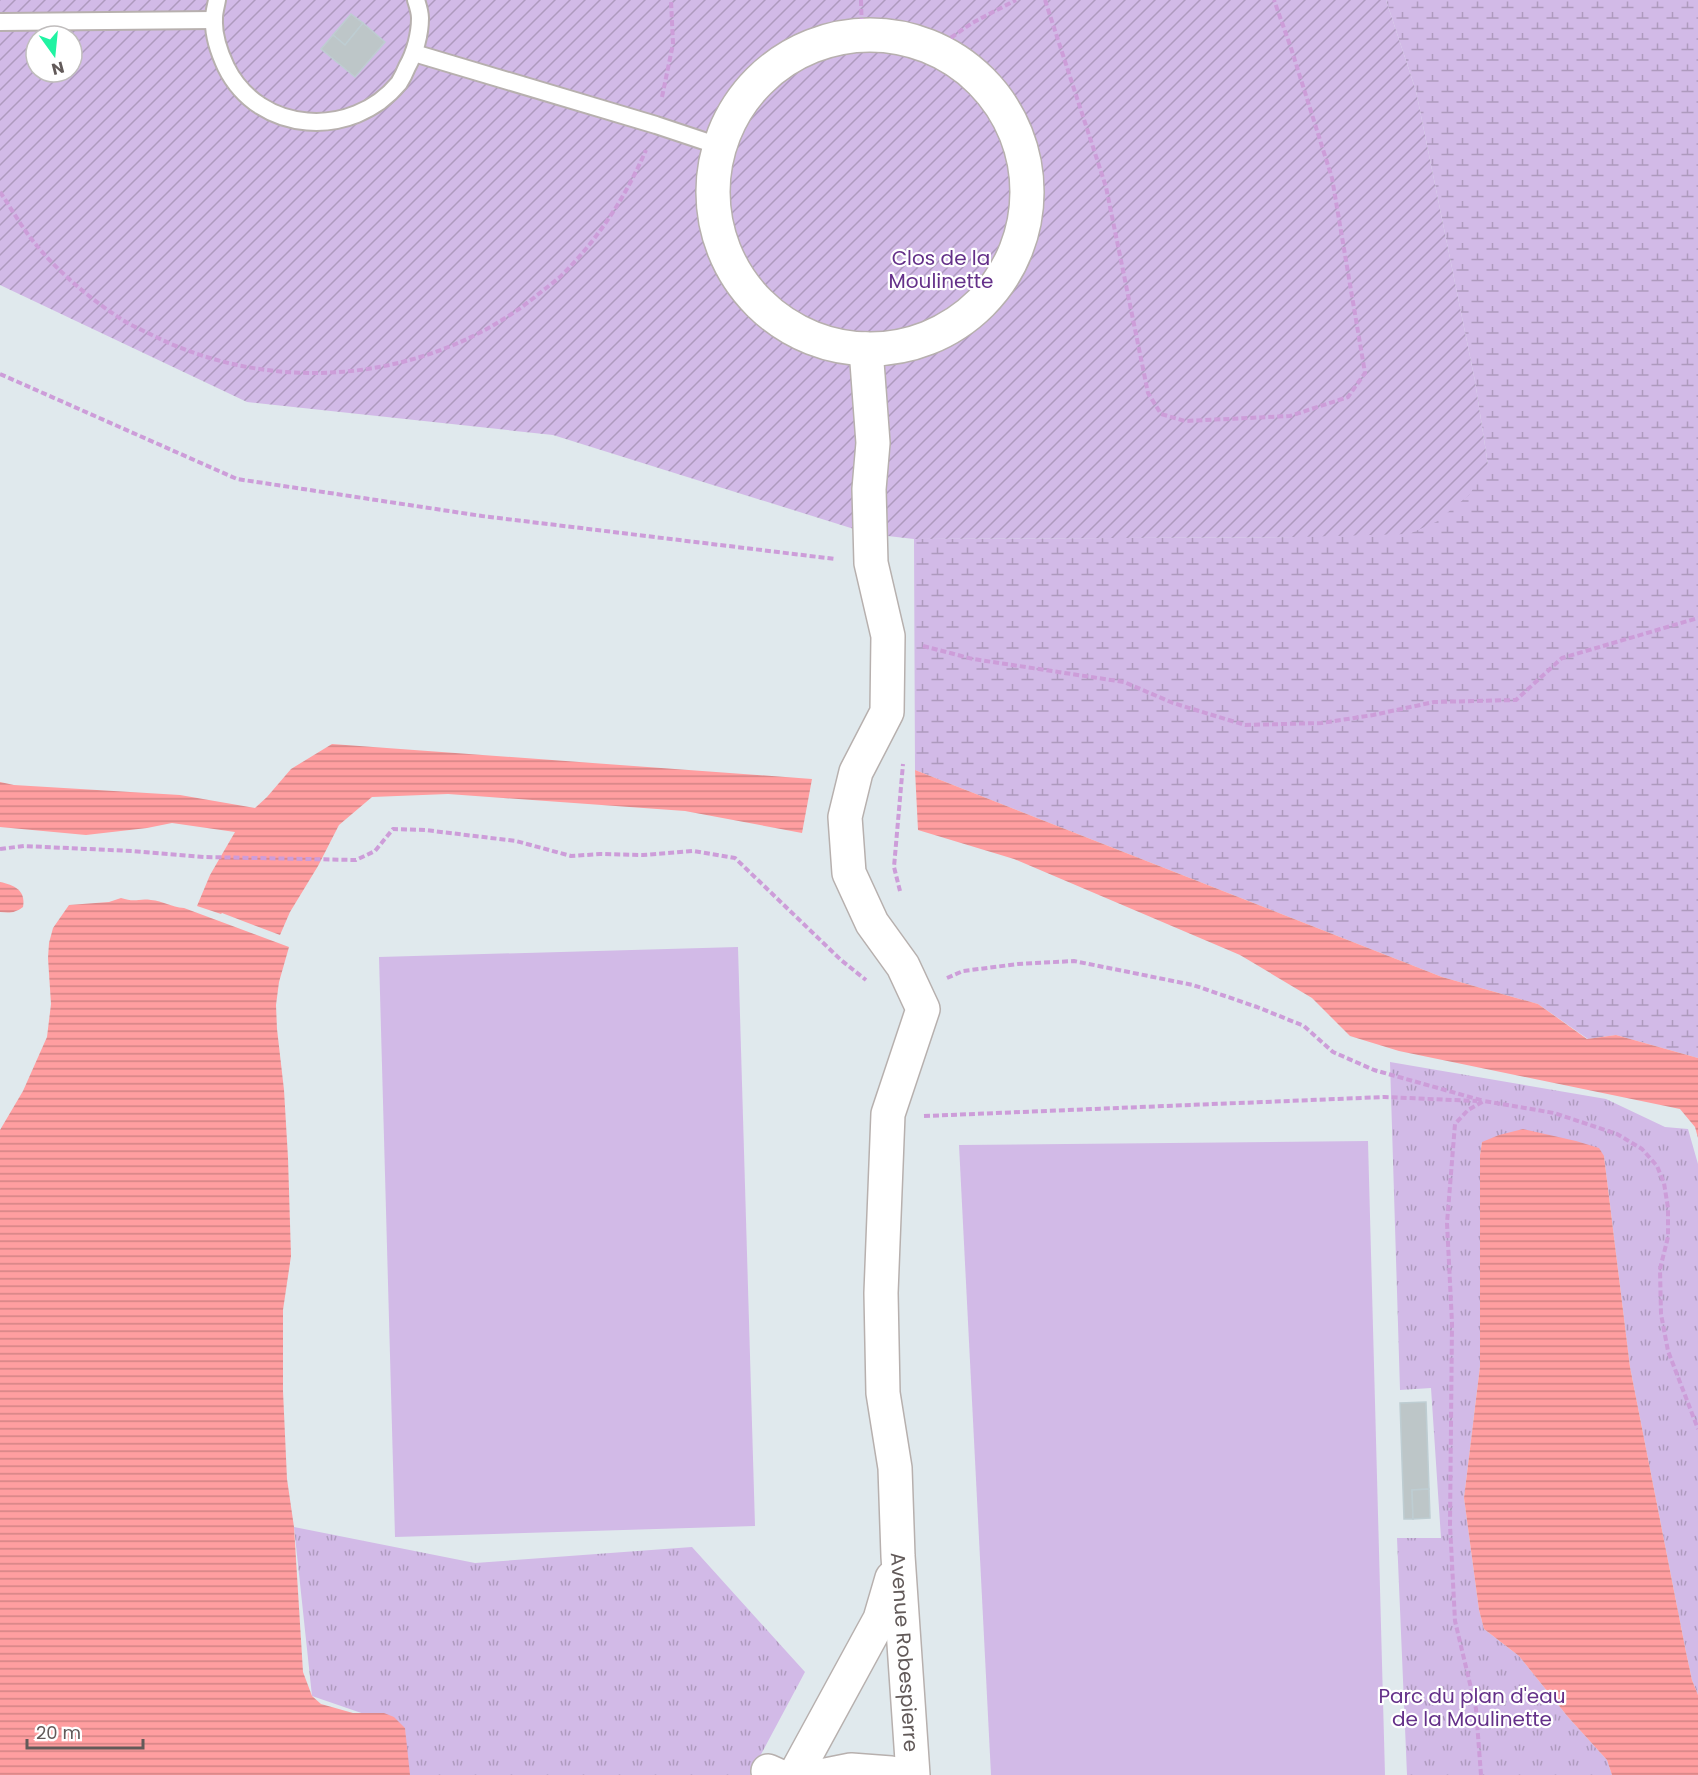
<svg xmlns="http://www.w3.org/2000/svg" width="1698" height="1775" viewBox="0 0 1698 1775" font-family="Poppins,sans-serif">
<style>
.grass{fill:url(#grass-tufts)}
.wetland{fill:url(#wetland-marsh)}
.garden{fill:url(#garden-furrows);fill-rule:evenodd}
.pitch{fill:#d2bae7}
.water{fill:url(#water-rules)}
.building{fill:#bdc6c8;stroke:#becdd2;stroke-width:1.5}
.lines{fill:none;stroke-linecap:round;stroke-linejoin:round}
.lane-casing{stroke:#b7b0ae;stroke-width:20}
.street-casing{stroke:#b7b0ae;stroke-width:36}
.path{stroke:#cd9dd9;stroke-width:4;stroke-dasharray:6 3;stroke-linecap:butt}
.lane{stroke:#fff;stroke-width:16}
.street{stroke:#fff;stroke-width:33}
.labels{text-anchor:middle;stroke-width:4.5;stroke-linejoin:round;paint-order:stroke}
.park-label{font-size:20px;fill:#643089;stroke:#fff}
.street-label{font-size:20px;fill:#625a59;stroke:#fff}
</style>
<defs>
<pattern id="grass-tufts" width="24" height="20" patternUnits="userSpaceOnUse" patternTransform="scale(1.5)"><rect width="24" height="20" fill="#d2bae7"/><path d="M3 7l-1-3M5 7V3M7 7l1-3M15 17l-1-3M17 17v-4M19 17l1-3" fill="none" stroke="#ae9abe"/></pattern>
<pattern id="wetland-marsh" width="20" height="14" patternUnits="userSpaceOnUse" patternTransform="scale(1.5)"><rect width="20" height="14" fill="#d2bae7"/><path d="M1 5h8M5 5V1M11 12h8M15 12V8" fill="none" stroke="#ae9abe"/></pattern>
<pattern id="garden-furrows" width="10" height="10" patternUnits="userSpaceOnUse" patternTransform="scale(1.5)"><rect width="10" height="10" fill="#d2bae7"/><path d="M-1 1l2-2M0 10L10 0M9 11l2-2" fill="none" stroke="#ae9abe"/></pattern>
<pattern id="water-rules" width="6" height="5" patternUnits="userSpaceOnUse" patternTransform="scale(1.5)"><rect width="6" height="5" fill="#ff9ea0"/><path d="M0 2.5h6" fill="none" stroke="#d28485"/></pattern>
</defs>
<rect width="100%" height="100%" fill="#e0e9ed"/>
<g class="grass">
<path d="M1390,1062L1606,1099L1665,1127L1688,1129L1698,1164V1695L1692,1680L1686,1652L1630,1367L1604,1156L1482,1142L1480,1155V1366L1464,1498L1479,1610L1484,1629L1519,1656L1568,1717L1607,1760L1612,1775H1407L1397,1538H1441L1431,1388L1400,1390Z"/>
<path d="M294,1527L475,1563L692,1547L805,1672L750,1775H407L405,1728L312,1696Z"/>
</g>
<path class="wetland" d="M1386,0H1698V1058L1616,1035L1588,1039L1538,1004L1442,977L915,770L914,539L1298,537L1488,465L1475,381L1416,91Z"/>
<path class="garden" d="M0,0H1386L1416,91L1475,381L1488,465L1469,495L1436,522L1409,534L1298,537L914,539L870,534L553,435L247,402L0,285ZM36,36H72V72H36Z"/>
<g class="pitch">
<path d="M738,947L755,1526L395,1537L379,957Z"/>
<path d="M1368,1141L1385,1775H991L959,1145Z"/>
</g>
<g class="water">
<path d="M332,744L812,779L802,833L685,811L448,794L372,797L339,825L318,866L290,912L280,935L222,913L221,914L197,906L210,875L235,832L172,823L147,828L86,835L0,827V782L14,785L180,795L255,808L267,797L291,769Z"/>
<path d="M915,770L1442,977L1538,1004L1587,1039L1616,1035L1698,1058V1138L1695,1127L1680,1109L1399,1051L1350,1036L1312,998L1240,955L1014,859L918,830Z"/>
<path d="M0,882C14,885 26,890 23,907C15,913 10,913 0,912Z"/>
<path d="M121,898C136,903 138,898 151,900C163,901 171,907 184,908L289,947L279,982L276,1005L277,1029L284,1090L288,1158L291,1256L283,1310V1391L287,1479L294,1527L303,1672L312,1696L321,1704L353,1713H384L394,1717L405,1728L410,1775H0V1130L23,1091L47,1037L51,1004L48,958L49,943L53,928L69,905L109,902Z"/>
<path d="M1523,1129L1576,1141L1599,1148L1604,1156L1630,1367L1686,1652L1692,1680L1698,1695V1775H1612L1607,1760L1568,1717L1519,1656L1484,1629L1479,1610L1464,1498L1480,1366V1155L1482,1142L1499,1135Z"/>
</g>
<g class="building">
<path d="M351,14L363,23L345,45L333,35Z"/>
<path d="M363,23L385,42L355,77L321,49L333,35L345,45Z"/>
<path d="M1426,1402L1429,1489L1412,1490L1413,1519H1404L1400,1403Z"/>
<path d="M1429,1489L1430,1518L1413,1519L1412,1490Z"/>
</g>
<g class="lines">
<defs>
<g id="lane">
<path d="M217,0C216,6 214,12 214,18C213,34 219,52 226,67C259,134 352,140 399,83C402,78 405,72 407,67C415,53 420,34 420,18C420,12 418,6 416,0"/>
<path d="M0,22L214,20"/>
<path d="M414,53L656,125L719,146"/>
</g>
<g id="street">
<circle cx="870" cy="192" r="157"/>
<path id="s1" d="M866,349L873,443L869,489L871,563L888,636L887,712L856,772L845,817L849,873L872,923L903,966L923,1009L888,1114L881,1293L883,1393L895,1468L898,1556L913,1775"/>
<path d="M768,1771L777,1775"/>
<path d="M795,1775L880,1619L892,1578"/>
<path d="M826,1775L851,1770L891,1773L894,1775"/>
</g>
</defs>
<use href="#lane" class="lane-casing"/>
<use href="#street" class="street-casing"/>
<g class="path">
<path d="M861,0L862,34"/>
<path d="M1045,0L1106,187L1148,393L1161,414L1185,421L1290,416L1348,397L1365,373L1332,178L1291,48L1274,0"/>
<path d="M936,48L972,23L1016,0"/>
<path d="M662,97L673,44L671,0"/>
<path d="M0,192C11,208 21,226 33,241C57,271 89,298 121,319C130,325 140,329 150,334C273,397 426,383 535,297C544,289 555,282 563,274C599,238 626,196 646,150"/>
<path d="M0,374L237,479L482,516L835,559"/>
<path d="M923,646L973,659L1124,682L1173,703L1245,725L1322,723L1373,715L1434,702L1516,700L1562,658L1698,618"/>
<path d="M0,849L24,846L132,851L204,857L356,860L375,851L393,829L425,830L516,841L571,856L600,854L643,855L693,851L735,858L841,960L866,980"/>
<path d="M900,891L894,867L903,764"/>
<path d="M947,978L963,971L1018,964L1074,961L1193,985L1257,1007L1304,1026L1333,1052L1374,1070L1484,1101"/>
<path d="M924,1116L1384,1097L1477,1101"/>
<path d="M1481,1775L1476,1709L1455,1621L1450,1525L1452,1323L1447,1223L1455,1124L1468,1110L1484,1101L1554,1113L1617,1134L1642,1149L1657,1166L1664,1183L1668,1208V1237L1660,1269L1661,1314L1668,1351L1698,1429"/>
</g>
<use href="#lane" class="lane"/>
<use href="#street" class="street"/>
</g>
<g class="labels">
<g class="park-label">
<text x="941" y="265">Clos de la<tspan x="941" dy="23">Moulinette</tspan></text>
<text x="1472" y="1703">Parc du plan d'eau<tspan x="1472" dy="23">de la Moulinette</tspan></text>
</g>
<g class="street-label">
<text dy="7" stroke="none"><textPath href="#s1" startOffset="1341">Avenue Robespierre</textPath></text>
</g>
</g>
<g transform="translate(54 54) rotate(165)"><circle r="28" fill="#ffffff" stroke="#c0bdbd" stroke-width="1.5"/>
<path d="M0-4.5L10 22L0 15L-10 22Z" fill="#20f3a2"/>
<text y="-9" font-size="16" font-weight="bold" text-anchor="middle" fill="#625a59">N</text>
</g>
<path d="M27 1739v9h116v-9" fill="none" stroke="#625a59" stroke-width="3"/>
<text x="36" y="1739" font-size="18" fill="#625a59" stroke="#ffffff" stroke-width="4.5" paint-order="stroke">20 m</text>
</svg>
